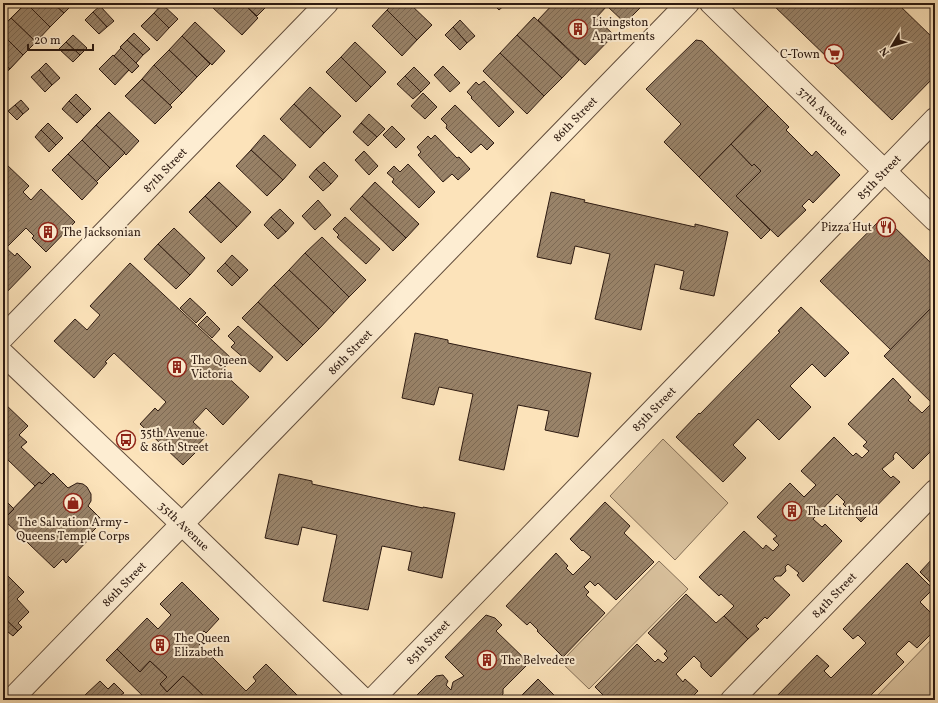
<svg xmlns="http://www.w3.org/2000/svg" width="938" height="703" viewBox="0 0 938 703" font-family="Vollkorn,serif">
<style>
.green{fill:#d9c19d;stroke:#836e57}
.building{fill:url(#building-hatch);stroke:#2d1a11}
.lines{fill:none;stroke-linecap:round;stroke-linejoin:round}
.street-casing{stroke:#614c3b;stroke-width:24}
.street{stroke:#fdedd2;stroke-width:22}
.labels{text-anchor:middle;stroke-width:4;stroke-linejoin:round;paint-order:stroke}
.poi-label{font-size:12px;fill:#2d1a11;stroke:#fdedd2;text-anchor:start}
.street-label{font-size:12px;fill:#2d1a11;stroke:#fdedd2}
</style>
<defs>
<pattern id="building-hatch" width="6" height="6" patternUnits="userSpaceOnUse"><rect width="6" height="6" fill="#998369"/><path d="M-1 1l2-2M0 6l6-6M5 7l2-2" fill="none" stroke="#7d6a55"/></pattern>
</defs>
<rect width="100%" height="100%" fill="#fce3ba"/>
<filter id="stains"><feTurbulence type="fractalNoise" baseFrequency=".005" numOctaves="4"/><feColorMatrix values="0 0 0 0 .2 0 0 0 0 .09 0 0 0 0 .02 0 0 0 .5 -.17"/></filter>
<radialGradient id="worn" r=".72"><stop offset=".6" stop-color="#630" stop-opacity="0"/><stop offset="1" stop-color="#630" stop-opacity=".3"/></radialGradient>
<g class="green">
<path d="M663,439L728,503L675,560L610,496Z"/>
<path d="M659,561L688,589L589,689L561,662Z"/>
<path d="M935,636V700H873Z"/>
</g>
<g class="building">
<path d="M26,3L50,27L36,42L11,18Z"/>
<path d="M26,3H53L64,13L50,27Z"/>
<path d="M53,3H74L64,13Z"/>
<path d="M215,3H243L258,18L242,35L212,7Z"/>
<path d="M243,3H270L257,16Z"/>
<path d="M394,3H409L432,25L417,40L387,10Z"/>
<path d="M443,3H453L448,8Z"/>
<path d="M492,3H507L499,10Z"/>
<path d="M554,3H645L625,23L607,6L596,18L614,35L585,65L538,20Z"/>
<path d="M771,3H897L935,40V76L892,120Z"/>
<path d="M162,4L178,19L169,28L154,13Z"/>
<path d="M100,6L114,21L107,27L93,12Z"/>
<path d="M387,10L417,40L402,56L372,26Z"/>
<path d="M93,12L107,27L99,34L85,20Z"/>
<path d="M154,13L169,28L157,41L141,26Z"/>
<path d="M534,17L579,60L562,78L517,35Z"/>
<path d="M11,18L36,42L23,55L3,35V26Z"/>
<path d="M460,20L475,36L467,43L453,27Z"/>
<path d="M195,22L225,51L212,65L182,36Z"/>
<path d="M453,27L467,43L460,50L445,35Z"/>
<path d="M134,33L150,49L143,55L127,40Z"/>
<path d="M3,35L23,55L10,69L3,62Z"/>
<path d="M73,35L87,48L80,55L66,42Z"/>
<path d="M517,35L562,78L544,96L500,53Z"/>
<path d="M182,36L210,64L197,77L169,50Z"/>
<path d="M127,40L143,55L136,63L120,47Z"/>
<path d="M696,40L702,41L768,106L699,177L664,142L681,124L646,89Z"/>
<path d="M66,42L80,55L73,62L59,49Z"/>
<path d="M355,42L386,72L371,87L341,57Z"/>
<path d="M121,48L139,66L132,73L114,56Z"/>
<path d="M169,50L197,77L182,93L154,65Z"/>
<path d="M500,53L544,96L527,114L483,71Z"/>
<path d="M113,55L129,70L115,85L99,69Z"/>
<path d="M341,57L371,87L356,102L326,72Z"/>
<path d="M3,62L10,69L3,75Z"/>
<path d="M46,63L60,78L52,85L39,70Z"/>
<path d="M154,65L182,93L170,105L142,79Z"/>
<path d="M443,66L460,83L450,92L434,75Z"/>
<path d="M414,67L430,83L421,92L405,76Z"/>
<path d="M39,70L52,85L45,92L31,77Z"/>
<path d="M405,76L421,92L413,99L397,84Z"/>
<path d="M142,79L172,107L155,124L125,96Z"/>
<path d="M484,81L514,112L499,127L471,98L472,97L467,92L476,82L479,85Z"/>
<path d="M310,87L341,116L324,133L294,104Z"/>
<path d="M423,93L437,107L425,119L411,106Z"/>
<path d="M76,94L91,109L84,116L69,101Z"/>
<path d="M21,100L29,109L23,114L15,105Z"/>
<path d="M69,101L84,116L77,123L62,109Z"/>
<path d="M294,104L324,133L310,148L280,119Z"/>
<path d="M15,105L23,114L17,120L8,111Z"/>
<path d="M455,105L494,143L487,150L481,144L471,153L446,128L447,125L441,119Z"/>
<path d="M768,106L789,127L786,130L812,156L816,151L840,175L813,203L809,199L802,206L806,210L778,237L736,196L761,171L754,164L752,166L731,144Z"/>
<path d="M109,112L139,141L126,155L96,125Z"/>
<path d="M369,114L385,129L377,137L361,123Z"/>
<path d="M48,123L63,138L56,145L41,130Z"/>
<path d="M361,123L377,137L368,146L353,132Z"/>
<path d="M96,125L125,153L110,168L82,140Z"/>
<path d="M392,126L405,139L396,148L383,135Z"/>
<path d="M41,130L56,145L49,152L35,137Z"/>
<path d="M264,135L296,165L283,180L251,150Z"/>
<path d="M435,135L457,158L459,157L470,169L458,180L452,174L443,182L418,155L421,152L417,147L428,136L431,139Z"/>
<path d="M82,140L110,168L96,182L68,154Z"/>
<path d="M731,144L752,166L754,164L761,171L736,196L770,230L761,239L699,177Z"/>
<path d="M251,150L283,180L267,196L236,166Z"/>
<path d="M364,151L378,166L369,175L355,160Z"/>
<path d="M68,154L98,183L82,200L52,170Z"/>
<path d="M324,162L338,176L331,184L316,169Z"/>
<path d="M6,164L29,186L23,192L31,200L41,189L75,222L46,252L32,238L34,236L26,228L6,248L15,256L17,253L31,267L3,296V167Z"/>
<path d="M408,164L435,192L419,208L392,182L394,179L387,173L394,166L400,172Z"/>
<path d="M316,169L331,184L323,191L309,177Z"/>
<path d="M219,182L251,212L237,227L205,196Z"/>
<path d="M375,182L419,224L406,238L362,196Z"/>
<path d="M551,192L585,200L584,202L695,227V224L728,232L714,296L680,289L684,271L655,264L641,330L595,319L610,254L575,246L571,264L537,257Z"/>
<path d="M205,196L237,227L221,243L189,212Z"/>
<path d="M362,196L406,238L393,251L350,209Z"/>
<path d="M318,200L331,215L315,230L302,216Z"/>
<path d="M280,209L294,223L286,232L271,217Z"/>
<path d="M271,217L286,232L278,239L264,225Z"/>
<path d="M345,217L380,249L366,264L337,237L339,235L333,229Z"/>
<path d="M881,219H886L935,267V304L891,350L820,281Z"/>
<path d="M174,228L205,258L190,275L158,244Z"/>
<path d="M322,237L366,280L349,297L305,253Z"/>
<path d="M158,244L190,275L176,289L144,259Z"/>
<path d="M305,253L349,297L334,313L289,270Z"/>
<path d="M232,255L248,270L240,278L225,263Z"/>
<path d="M130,263L232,359L221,371L249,397L223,425L206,408L193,422L207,435L193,450L196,452L183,465L140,424L155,408L158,411L166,402L114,353L105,362L107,363L94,378L54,341L75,319L87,330L100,315L90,306Z"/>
<path d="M225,263L240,278L232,286L217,271Z"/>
<path d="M289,270L334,313L319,329L274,285Z"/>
<path d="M274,285L319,329L303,345L258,302Z"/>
<path d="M190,298L206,313L196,323L180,308Z"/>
<path d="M258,302L303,345L287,361L242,318Z"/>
<path d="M935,304V406L884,356Z"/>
<path d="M801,307L849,353L825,377L812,364L790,386L811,407L779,440L758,419L733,445L746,458L723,482L676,437L699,413L700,414L780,332L778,331Z"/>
<path d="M207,316L220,329L212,338L198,325Z"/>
<path d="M238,326L273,357L260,372L231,347L235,343L228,336Z"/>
<path d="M415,333L448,340V343L591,373L578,437L545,430L549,411L518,405L504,470L459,460L473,394L439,387L434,405L402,398Z"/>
<path d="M893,378L911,397L908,400L922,413L932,403L935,406V447L913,469L896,452L893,456L894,459L882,469L891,478L893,476L900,482L861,522L843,504L845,502L837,494L813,519L822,527L825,524L842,541L803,582L797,575L799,573L788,564L785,567L786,571L781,576H776L773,579L790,595L767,619L765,617L756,626L759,629L748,639L724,616L734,606L721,594L719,596L699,577L744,531L763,549L766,545L773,551L779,545L773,539L777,536L757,517L790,483L804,497L816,485L801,471L834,437L853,456L856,453L862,458L869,451L863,446L867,442L848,424Z"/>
<path d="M4,403L28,426L19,435L27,442L21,447L51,475L42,484L39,482L35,486L8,460L3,466V404Z"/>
<path d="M53,473L68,488L77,483L83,484L87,487L91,494V501L88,506L103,521L92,532L94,534L66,563L63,559L54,568L3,519L39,482L42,484Z"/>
<path d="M279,474L312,481V484L423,508V507L455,513L442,578L408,570L412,552L382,546L368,610L323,601L337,535L302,527L298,545L265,538Z"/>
<path d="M3,498L14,509L3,520Z"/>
<path d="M605,502L630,526L624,533L654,562L616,600L598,583L595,586L590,581L584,587L589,592L586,595L605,613L563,657L537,631L538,630L530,622L527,625L506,606L556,553L568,566L566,568L573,575L591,557L583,550L582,551L570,539Z"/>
<path d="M934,557L935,559V587L920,572Z"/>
<path d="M907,563L933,589L920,602L935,617V630L917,648L909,641L896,654L904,662L866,700H773L817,655L829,666L824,671L831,678L866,643L858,635L853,639L843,629Z"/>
<path d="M8,576L24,592L17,599L29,612L18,623L22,627L18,631L3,617V581Z"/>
<path d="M182,582L219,619L206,633L204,631L195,640L246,691L256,681L253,677L266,664L302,700H208L183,676L167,692L160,684L167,677L150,661L140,672L117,649L147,618L158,629L171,615L160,604Z"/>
<path d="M686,594L716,623L724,616L748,639L711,677L701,667V663L694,656L676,674L683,682L685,679L698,691L689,700H608L595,687L637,644L655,662L658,659L663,663L668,658L664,654L667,651L648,633Z"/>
<path d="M486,615L495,618L502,625L496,631L529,663L503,689V694L497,700H412L436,676L443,675L448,681L446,685L451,690L453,682L464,676L445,657Z"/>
<path d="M3,617L18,631L13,636L8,632L3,637Z"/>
<path d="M117,649L140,672L150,661L167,677L160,684L167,692L183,676L208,700H147L106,660Z"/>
<path d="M538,679L559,700H517Z"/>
<path d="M100,681L108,689L114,683L124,693L121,695L126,700H90L85,695Z"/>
</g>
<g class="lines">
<defs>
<g id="street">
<path d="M711,3L935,220"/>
<path d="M3,337L327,3"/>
<path d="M3,354L182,524L364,700"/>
<path d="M11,700L688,3"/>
<path d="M372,700L935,119"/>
<path d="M732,700L935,491"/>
</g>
</defs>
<use href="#street" class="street-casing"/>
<use href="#street" class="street"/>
</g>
<defs>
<symbol id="building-ring" viewBox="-11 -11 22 22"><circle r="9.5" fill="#fdedd2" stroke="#8f2418" stroke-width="1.5"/><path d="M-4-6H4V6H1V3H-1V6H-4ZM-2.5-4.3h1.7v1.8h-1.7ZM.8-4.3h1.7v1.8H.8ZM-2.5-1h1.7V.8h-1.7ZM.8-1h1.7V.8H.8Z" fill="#8f2418"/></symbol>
<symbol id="supermarket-ring" viewBox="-11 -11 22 22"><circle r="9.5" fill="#fdedd2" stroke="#8f2418" stroke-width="1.5"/><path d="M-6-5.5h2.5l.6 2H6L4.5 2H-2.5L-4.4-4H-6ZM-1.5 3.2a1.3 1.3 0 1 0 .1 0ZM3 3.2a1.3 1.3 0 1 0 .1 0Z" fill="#8f2418"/></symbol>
<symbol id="restaurant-ring" viewBox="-11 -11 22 22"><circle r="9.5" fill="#fdedd2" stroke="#8f2418" stroke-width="1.5"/><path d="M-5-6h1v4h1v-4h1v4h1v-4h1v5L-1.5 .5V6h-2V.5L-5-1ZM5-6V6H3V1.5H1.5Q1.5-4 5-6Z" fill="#8f2418"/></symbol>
<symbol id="bus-ring" viewBox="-11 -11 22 22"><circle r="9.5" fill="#fdedd2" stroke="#8f2418" stroke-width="1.5"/><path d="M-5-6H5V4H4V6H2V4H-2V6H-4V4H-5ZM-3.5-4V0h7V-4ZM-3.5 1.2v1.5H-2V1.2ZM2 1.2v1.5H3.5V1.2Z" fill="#8f2418"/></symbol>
<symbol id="shop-ring" viewBox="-11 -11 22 22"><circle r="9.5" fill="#fdedd2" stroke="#8f2418" stroke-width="1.5"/><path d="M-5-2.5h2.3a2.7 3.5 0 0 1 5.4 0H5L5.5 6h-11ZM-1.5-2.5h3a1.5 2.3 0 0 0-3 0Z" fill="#8f2418"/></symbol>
</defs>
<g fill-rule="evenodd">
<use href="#building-ring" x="567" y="18" width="22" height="22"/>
<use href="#supermarket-ring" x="823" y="43" width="22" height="22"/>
<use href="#restaurant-ring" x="875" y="216" width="22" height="22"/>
<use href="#building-ring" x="37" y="221" width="22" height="22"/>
<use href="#building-ring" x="166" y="356" width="22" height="22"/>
<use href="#bus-ring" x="115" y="429" width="22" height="22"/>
<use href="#shop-ring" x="62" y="492" width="22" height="22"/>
<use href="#building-ring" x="781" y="500" width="22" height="22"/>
<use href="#building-ring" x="149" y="634" width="22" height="22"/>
<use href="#building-ring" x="476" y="649" width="22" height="22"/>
</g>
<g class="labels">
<g class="poi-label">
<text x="592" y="26">Livingston<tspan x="592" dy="14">Apartments</tspan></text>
<text x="820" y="58" text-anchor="end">C-Town</text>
<text x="872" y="231" text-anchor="end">Pizza Hut</text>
<text x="62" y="236">The Jacksonian</text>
<text x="191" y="364">The Queen<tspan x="191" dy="14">Victoria</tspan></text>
<text x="140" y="437">35th Avenue<tspan x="140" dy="14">&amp; 86th Street</tspan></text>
<text x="806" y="515">The Litchfield</text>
<text x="73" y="526" text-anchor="middle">The Salvation Army -<tspan x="73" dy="14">Queens Temple Corps</tspan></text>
<text x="174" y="642">The Queen<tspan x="174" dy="14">Elizabeth</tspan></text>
<text x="501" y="664">The Belvedere</text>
</g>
<g class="street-label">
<text transform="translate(823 111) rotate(44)" y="4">37th Avenue</text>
<text transform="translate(575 119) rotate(-46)" y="4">86th Street</text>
<text transform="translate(165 170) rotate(-46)" y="4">87th Street</text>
<text transform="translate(879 177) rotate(-46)" y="4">85th Street</text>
<text transform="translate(350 352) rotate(-46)" y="4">86th Street</text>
<text transform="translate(654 409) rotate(-46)" y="4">85th Street</text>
<text transform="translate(184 526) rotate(44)" y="4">35th Avenue</text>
<text transform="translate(124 584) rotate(-46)" y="4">86th Street</text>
<text transform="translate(834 595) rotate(-46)" y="4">84th Street</text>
<text transform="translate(428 642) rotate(-46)" y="4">85th Street</text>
</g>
</g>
<rect width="938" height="703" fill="none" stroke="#fce3ba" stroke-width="16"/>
<rect x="4" y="4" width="930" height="695" fill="none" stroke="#2d1a11" stroke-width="2"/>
<rect x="8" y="8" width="922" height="687" fill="none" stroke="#2d1a11"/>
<g transform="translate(892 46) rotate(232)" stroke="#fdedd2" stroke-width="3" paint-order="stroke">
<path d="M0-3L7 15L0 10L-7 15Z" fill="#2d1a11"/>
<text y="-6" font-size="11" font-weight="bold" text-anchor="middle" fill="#2d1a11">N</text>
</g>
<path d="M28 44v6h65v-6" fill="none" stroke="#2d1a11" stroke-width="2"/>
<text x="34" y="44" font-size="12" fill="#2d1a11" stroke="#fdedd2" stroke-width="3" paint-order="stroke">20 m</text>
<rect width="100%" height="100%" filter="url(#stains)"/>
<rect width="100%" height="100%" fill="url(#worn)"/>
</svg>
